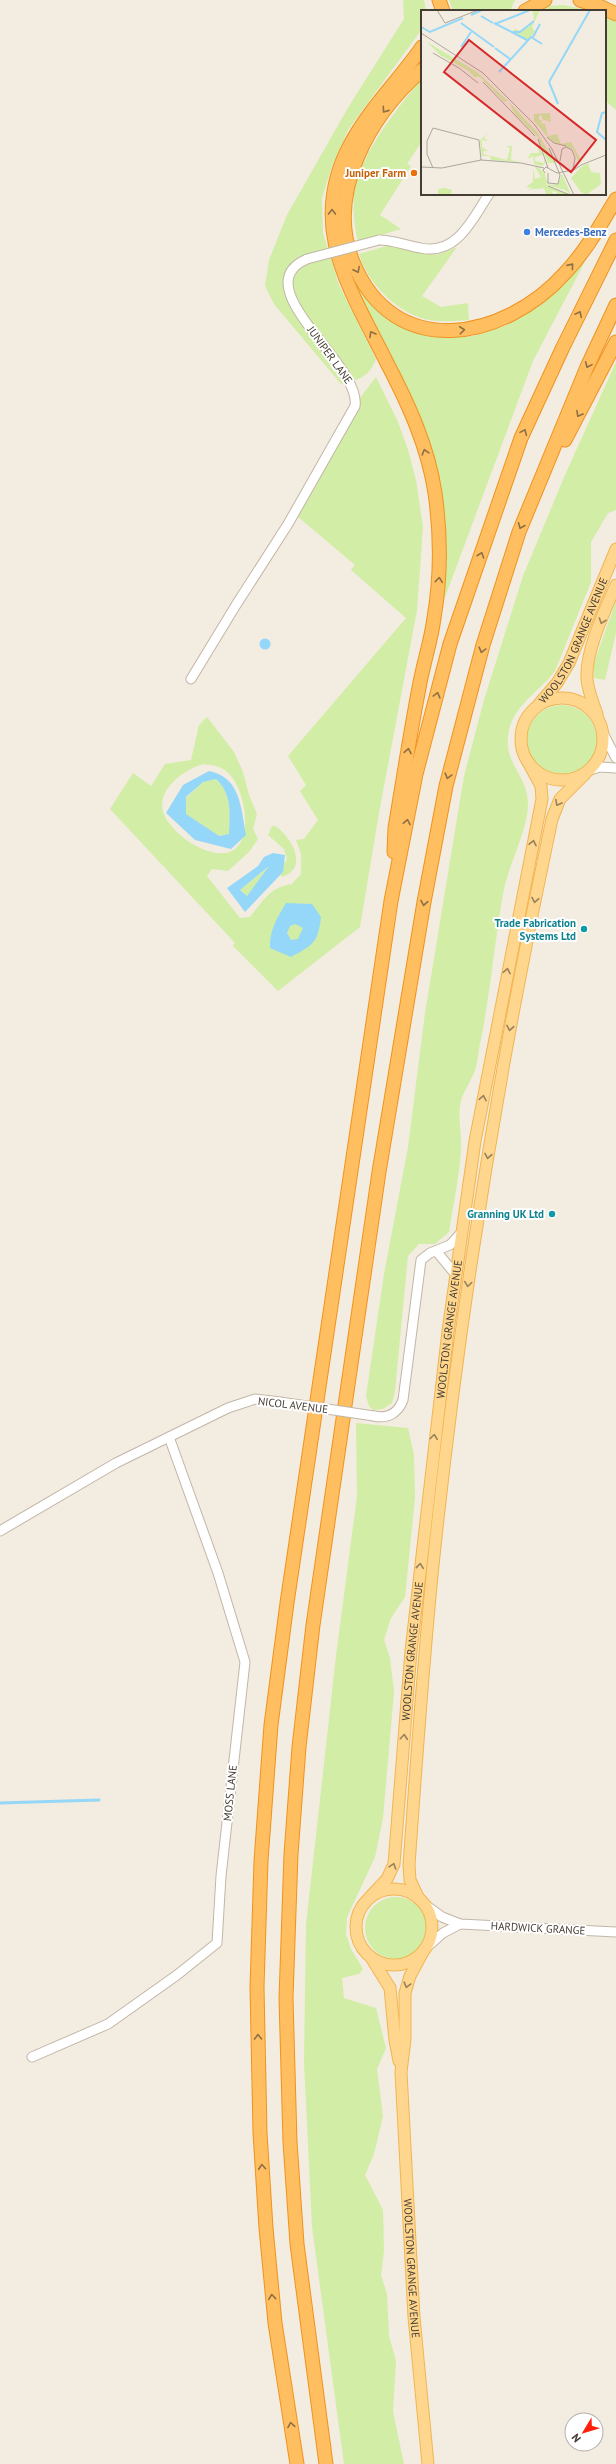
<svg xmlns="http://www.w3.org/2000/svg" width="616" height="2464" viewBox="0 0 616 2464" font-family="'PT Sans',sans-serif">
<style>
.green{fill:#d2eda5;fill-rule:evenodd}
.water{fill:#95d7f8;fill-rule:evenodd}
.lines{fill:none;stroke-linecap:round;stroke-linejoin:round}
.stream{stroke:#95d7f8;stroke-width:3}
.minor-casing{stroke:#c2b6a6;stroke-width:11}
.major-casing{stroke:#f1b551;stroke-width:13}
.highway-casing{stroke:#ef931f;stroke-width:15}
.minor{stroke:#fff;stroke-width:9}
.major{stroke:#ffd68e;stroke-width:11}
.highway{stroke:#ffbe60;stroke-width:13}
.minor-bridge-casing{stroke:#c2b6a6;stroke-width:11;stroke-linecap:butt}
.minor-bridge{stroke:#fff;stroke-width:9}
.oneway{stroke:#8f7044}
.oneway2{stroke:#99815b}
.food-dot{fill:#e8710a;stroke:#fff;stroke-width:1.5}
.shop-dot{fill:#3f7fe0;stroke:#fff;stroke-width:1.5}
.culture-dot{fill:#0f9aa8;stroke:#fff;stroke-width:1.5}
.labels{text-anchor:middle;stroke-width:4;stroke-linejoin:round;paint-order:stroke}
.food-label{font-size:11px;font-weight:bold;fill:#c56008;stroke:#fff;text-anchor:end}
.shop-label{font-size:11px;font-weight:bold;fill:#366cbe;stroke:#fff;text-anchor:start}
.street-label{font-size:11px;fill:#453c32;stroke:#fff}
.culture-label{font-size:11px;font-weight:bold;fill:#0d838f;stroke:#fff;text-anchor:end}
.inset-river{fill:none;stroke:#95d7f8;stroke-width:2}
.inset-road{fill:none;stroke:#ada69b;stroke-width:1}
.view{fill:#d62828;fill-opacity:0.15;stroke:#d62828;stroke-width:2}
.inset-edge{fill:none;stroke:#453c32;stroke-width:2}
</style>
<rect width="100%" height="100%" fill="#f3ece1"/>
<g class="green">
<path d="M403,0H424L426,11H422V29L348,130L332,166L322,198L323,233L339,285L376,359C369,377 359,380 341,384L274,304L265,286L269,260L287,215L349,106L404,19Z"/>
<path d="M449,0H515L510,11H453Z"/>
<path d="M564,5L592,11H538L546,6Z"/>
<path d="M605,17L616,22V110L605,100Z"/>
<path d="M422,79V141L407,164L411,166L380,215L401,229L358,242C354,224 352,206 355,187C362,153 399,105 422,79Z"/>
<path d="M390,245L437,255L457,247L422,296L441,307L468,303L469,320C454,321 436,323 421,318C393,309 367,281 359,254Z"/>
<path d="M592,248L533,361L441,608C449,530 443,472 413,400C393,355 365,315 350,268L367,296L426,334L447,337L473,336L505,326L531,311Z"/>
<path d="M616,362V510L608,513L591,542V582L555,671C540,691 515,704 509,730C501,768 534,775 527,815C522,842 508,867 503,894C494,945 490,998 479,1049C478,1057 477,1065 474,1073C470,1083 461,1095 460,1106C458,1121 462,1136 461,1151C459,1178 453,1206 449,1232L435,1244H419L408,1256L395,1391L392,1403L383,1409L373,1410L369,1406L366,1396L384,1274L408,1147L425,1013L464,776L484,700L523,576L565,475Z"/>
<path d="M376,377L398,422L408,450L416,480L423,527L417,610L379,813L360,927L278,991L233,946L235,943L110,809L133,773L151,786L165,764L191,760L199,725L207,717L234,752L243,772L249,795L257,814L253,829L258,839L249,852L228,871L212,869L207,876L240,918L250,917C263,901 270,887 292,884L301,874V854L296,840L304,839L318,820L300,791L306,785L288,756L406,618L351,570L355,565L297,516L362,395ZM203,764C212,765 220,766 226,771C249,788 260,868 208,851C192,846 179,836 169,823C148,796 180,771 203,764Z"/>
<path d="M616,601V633L605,680L594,678V663Z"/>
<circle cx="562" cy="740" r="35"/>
<path d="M216,779C232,794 230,813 229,834L218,836L186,814V798L203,782Z"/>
<path d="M272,826H275C291,836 310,868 282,877L279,871L287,859L284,849L268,835Z"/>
<path d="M271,865L247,896L240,890Z"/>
<path d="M356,1423L408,1428L414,1455L415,1498L405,1597L391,1618L384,1640L390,1658L394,1692L383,1818L375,1857L347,1917L346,1934L351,1949L363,1969L359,1974L342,1978L344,1998L376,2008L386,2048L377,2069L383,2116L374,2154L365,2175L383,2210L384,2251L381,2275L387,2294L389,2336L396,2361L393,2412L404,2464H344L312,2227L304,2062L306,1925L336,1656L357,1496Z"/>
<circle cx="396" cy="1928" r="31"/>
</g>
<g class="water">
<circle cx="265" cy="644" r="5.5"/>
<path d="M209,771C241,777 241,809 246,835L231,849L195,840L166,813L183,785ZM216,779C232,794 230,813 229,834L219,836L186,814V797L203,782Z"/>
<path d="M273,853L285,855L283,872L245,912L227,888L258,866L264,857ZM269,866L247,896L240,890Z"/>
<path d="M286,903L312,904L321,917C318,943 313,945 291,957L270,948C269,931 277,918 286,903ZM295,924L303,928L298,939L291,940L287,933L290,926Z"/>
</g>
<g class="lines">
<path class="stream" d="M0,1803L99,1800"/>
<defs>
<g id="minor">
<path d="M379,240C394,240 407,246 421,248C457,256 473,218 489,194"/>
<path d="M191,679L236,605L288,524L355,406C362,364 243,287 307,259"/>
<path d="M604,735L616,758"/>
<path d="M590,770L600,767L616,768"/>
<path d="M437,1252L456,1275"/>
<path d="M374,1416C388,1419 398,1413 403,1400L421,1260L430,1253L450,1245L462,1232"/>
<path d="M0,1531L116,1463L228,1408L255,1399L280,1402"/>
<path d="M424,1904L442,1917L460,1924L616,1932"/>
<path d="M426,1948L443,1933L460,1924"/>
<path d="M32,2057L108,2024L177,1975L217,1943L221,1876L245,1662L218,1573L169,1437"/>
</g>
<g id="major">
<circle cx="562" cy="739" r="41"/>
<path id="s1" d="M539,704L557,683L569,663L616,549"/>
<path d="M597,714C593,703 588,691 587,679C585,652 605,610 616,585"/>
<circle cx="394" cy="1927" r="38"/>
<path id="s2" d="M370,1897L387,1879L394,1864L411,1651L448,1331L475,1141L542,799L541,786L528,762"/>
<path d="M419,1899L410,1880L409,1865C417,1755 424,1646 436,1537C462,1296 501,1056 552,819L560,799L585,774"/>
<path id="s3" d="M424,1950L410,1976L405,1993V2039L401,2072L414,2317L428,2464"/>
<path d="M372,1959L390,1988L395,2040L399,2061"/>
</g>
<g id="highway">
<path d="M439,0L443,11"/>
<path d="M580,0L599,6L616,14"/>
<path d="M525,11L545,0"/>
<path d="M422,70C370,115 325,193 353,262C394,363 505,340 565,273C586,251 601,224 616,199"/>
<path d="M565,440L616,342"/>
<path d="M394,852L395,828C403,781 410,734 419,688C423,664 431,642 434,618C441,577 441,535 435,493C428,446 408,403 386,361C350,289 307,226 350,145C369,109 399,80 422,47"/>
<path d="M297,2464L275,2323L266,2228L260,2133L257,1987L261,1861L271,1725L287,1603L391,901L416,774L450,644L521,438L563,347L616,240"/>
<path d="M326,2464L297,2244L290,2142L286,1998L291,1854L299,1747L313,1625L379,1172L424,902L446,786L483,645L519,532L587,367L616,305"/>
</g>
</defs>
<use href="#minor" class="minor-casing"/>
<use href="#major" class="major-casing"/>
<use href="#highway" class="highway-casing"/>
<use href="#minor" class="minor"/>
<use href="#major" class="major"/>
<use href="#highway" class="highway"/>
<defs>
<g id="minor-bridge">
<path d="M307,259L379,240"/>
<path d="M280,1402L374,1416"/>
</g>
</defs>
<use href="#minor-bridge" class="minor-bridge-casing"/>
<use href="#minor-bridge" class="minor-bridge"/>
</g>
<defs><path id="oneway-chevron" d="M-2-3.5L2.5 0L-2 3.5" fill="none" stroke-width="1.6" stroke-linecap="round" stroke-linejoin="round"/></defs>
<g class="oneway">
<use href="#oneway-chevron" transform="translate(385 110) rotate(125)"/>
<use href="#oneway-chevron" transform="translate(332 212) rotate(-89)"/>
<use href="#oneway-chevron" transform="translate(571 266) rotate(-51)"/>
<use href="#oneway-chevron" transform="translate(357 270) rotate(64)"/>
<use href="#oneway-chevron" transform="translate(579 314) rotate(-64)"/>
<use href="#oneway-chevron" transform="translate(462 330) rotate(-6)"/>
<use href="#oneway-chevron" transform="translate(372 334) rotate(-119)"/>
<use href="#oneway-chevron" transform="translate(588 365) rotate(114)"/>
<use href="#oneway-chevron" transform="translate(579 414) rotate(119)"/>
<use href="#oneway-chevron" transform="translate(524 432) rotate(-66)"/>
<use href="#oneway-chevron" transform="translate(425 452) rotate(-106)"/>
<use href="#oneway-chevron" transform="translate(521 526) rotate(113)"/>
<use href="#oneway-chevron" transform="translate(481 555) rotate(-71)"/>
<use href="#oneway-chevron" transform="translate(439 580) rotate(-84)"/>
<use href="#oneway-chevron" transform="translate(482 650) rotate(105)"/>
<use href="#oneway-chevron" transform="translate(437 695) rotate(-75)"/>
<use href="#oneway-chevron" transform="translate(408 751) rotate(-80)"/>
<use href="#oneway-chevron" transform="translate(448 776) rotate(105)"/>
<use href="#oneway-chevron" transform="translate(407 822) rotate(-79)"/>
<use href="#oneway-chevron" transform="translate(424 903) rotate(100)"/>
<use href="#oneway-chevron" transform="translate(258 2037) rotate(-91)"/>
<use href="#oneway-chevron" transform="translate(262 2167) rotate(-94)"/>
<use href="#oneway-chevron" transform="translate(272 2297) rotate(-96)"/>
<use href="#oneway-chevron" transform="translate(291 2425) rotate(-99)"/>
</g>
<g class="oneway2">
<use href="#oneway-chevron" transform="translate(602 621) rotate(109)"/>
<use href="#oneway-chevron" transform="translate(558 803) rotate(119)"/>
<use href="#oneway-chevron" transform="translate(533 843) rotate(-78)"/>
<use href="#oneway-chevron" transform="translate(535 900) rotate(101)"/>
<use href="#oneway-chevron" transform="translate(507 971) rotate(-79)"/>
<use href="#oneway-chevron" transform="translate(510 1028) rotate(101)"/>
<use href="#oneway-chevron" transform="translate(483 1098) rotate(-79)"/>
<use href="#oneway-chevron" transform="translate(488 1156) rotate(100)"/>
<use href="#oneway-chevron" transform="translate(468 1284) rotate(98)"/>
<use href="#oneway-chevron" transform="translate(434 1437) rotate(-83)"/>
<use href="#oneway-chevron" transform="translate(420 1566) rotate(-84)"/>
<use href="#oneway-chevron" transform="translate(404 1737) rotate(-85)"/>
<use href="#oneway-chevron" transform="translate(393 1866) rotate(-72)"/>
<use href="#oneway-chevron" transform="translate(407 1985) rotate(105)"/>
</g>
<circle class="food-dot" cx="414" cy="173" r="4"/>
<circle class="shop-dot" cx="527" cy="232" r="4"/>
<g class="culture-dot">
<circle cx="584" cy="929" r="4"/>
<circle cx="552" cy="1214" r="4"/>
</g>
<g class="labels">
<g class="food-label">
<text x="406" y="177">Juniper Farm</text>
</g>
<g class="shop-label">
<text x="535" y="236">Mercedes-Benz</text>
</g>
<g class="street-label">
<text transform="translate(330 355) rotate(54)" y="4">JUNIPER LANE</text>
<text dy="4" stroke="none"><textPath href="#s1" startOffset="73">WOOLSTON GRANGE AVENUE</textPath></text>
<text dy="4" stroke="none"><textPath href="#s2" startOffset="579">WOOLSTON GRANGE AVENUE</textPath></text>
<text transform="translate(293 1405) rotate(7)" y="4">NICOL AVENUE</text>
<text dy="4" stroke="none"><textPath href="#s2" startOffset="255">WOOLSTON GRANGE AVENUE</textPath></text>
<text transform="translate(230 1793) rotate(-84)" y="4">MOSS LANE</text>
<text transform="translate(538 1928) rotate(3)" y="4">HARDWICK GRANGE</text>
<text dy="4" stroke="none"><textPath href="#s3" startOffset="323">WOOLSTON GRANGE AVENUE</textPath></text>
</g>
<g class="culture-label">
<text x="576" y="927">Trade Fabrication<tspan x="576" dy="13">Systems Ltd</tspan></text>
<text x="544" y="1218">Granning UK Ltd</text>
</g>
</g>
<g transform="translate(421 10)">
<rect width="185" height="185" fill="#f3ece1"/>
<path d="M112,0H119L111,17L114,22L107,30L91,22L94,19L99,21L107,17L113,11ZM6,32L56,62L87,91L83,92L59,67H53L48,61L19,45ZM88,92L116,122L134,153H127L117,127L93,103ZM129,103L130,112L121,109V105L118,106V110H121L120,113L124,114L127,126L136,124L140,134L150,132L161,152L157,151L152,139L133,132L127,127L113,111V104ZM67,122L63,128L67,131L61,130V137L67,141H63L62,144L86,150L89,138L85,136H91L90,150L99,152L70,150L69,146H61L59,131ZM116,133L122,145L114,147V151L123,153V147L124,153L121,156L113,154L112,146L106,149L110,143H118ZM167,153L170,162L179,163L180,174L165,185L159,181L150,168L160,157ZM112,157L114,169L120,167L114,157H117L124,164L126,175L148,185H133L137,182L130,181L133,185H122L125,184L123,178L106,180L112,178L105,177L112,172ZM141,164L150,185L144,180L129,176L126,173L125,169L129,175L137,174ZM24,178L31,180L30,183L32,185H17V179Z" fill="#d2eda5"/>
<path class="inset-river" d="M50,5L61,0M60,6L72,13M40,13L73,37M73,13L106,30M74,14L109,0M0,17L9,22L42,8M92,22H99L113,11M112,27L119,14M40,37L50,22M74,38L89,49M78,62L110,27L121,34M128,72L137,94M128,72L169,0M185,102L181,103L176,122L185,130"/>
<path class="inset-road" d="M16,0L24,13L57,0M0,23L62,63L113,114L131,139L153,185M12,43L38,58L57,73M62,72L114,126M126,127L133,133L145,136M117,129L127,158M0,157L21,158L60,150L100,153L123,158M12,158L6,144V131L12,118L58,130L60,150M150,162L160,155L185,145M124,163L122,160L125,157L136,163L152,160L154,148L151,140L145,137L141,139L139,151M127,163V173L137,174L139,165L128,138M127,176L149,185"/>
<path class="view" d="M48,30L175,130L150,162L23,62Z"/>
<rect width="185" height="185" class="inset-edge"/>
</g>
<g transform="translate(584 2432) rotate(232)"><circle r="19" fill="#ffffff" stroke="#b5b1ad"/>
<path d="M0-3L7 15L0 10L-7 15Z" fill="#ff1f0c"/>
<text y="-6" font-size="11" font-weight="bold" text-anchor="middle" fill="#453c32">N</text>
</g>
</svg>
